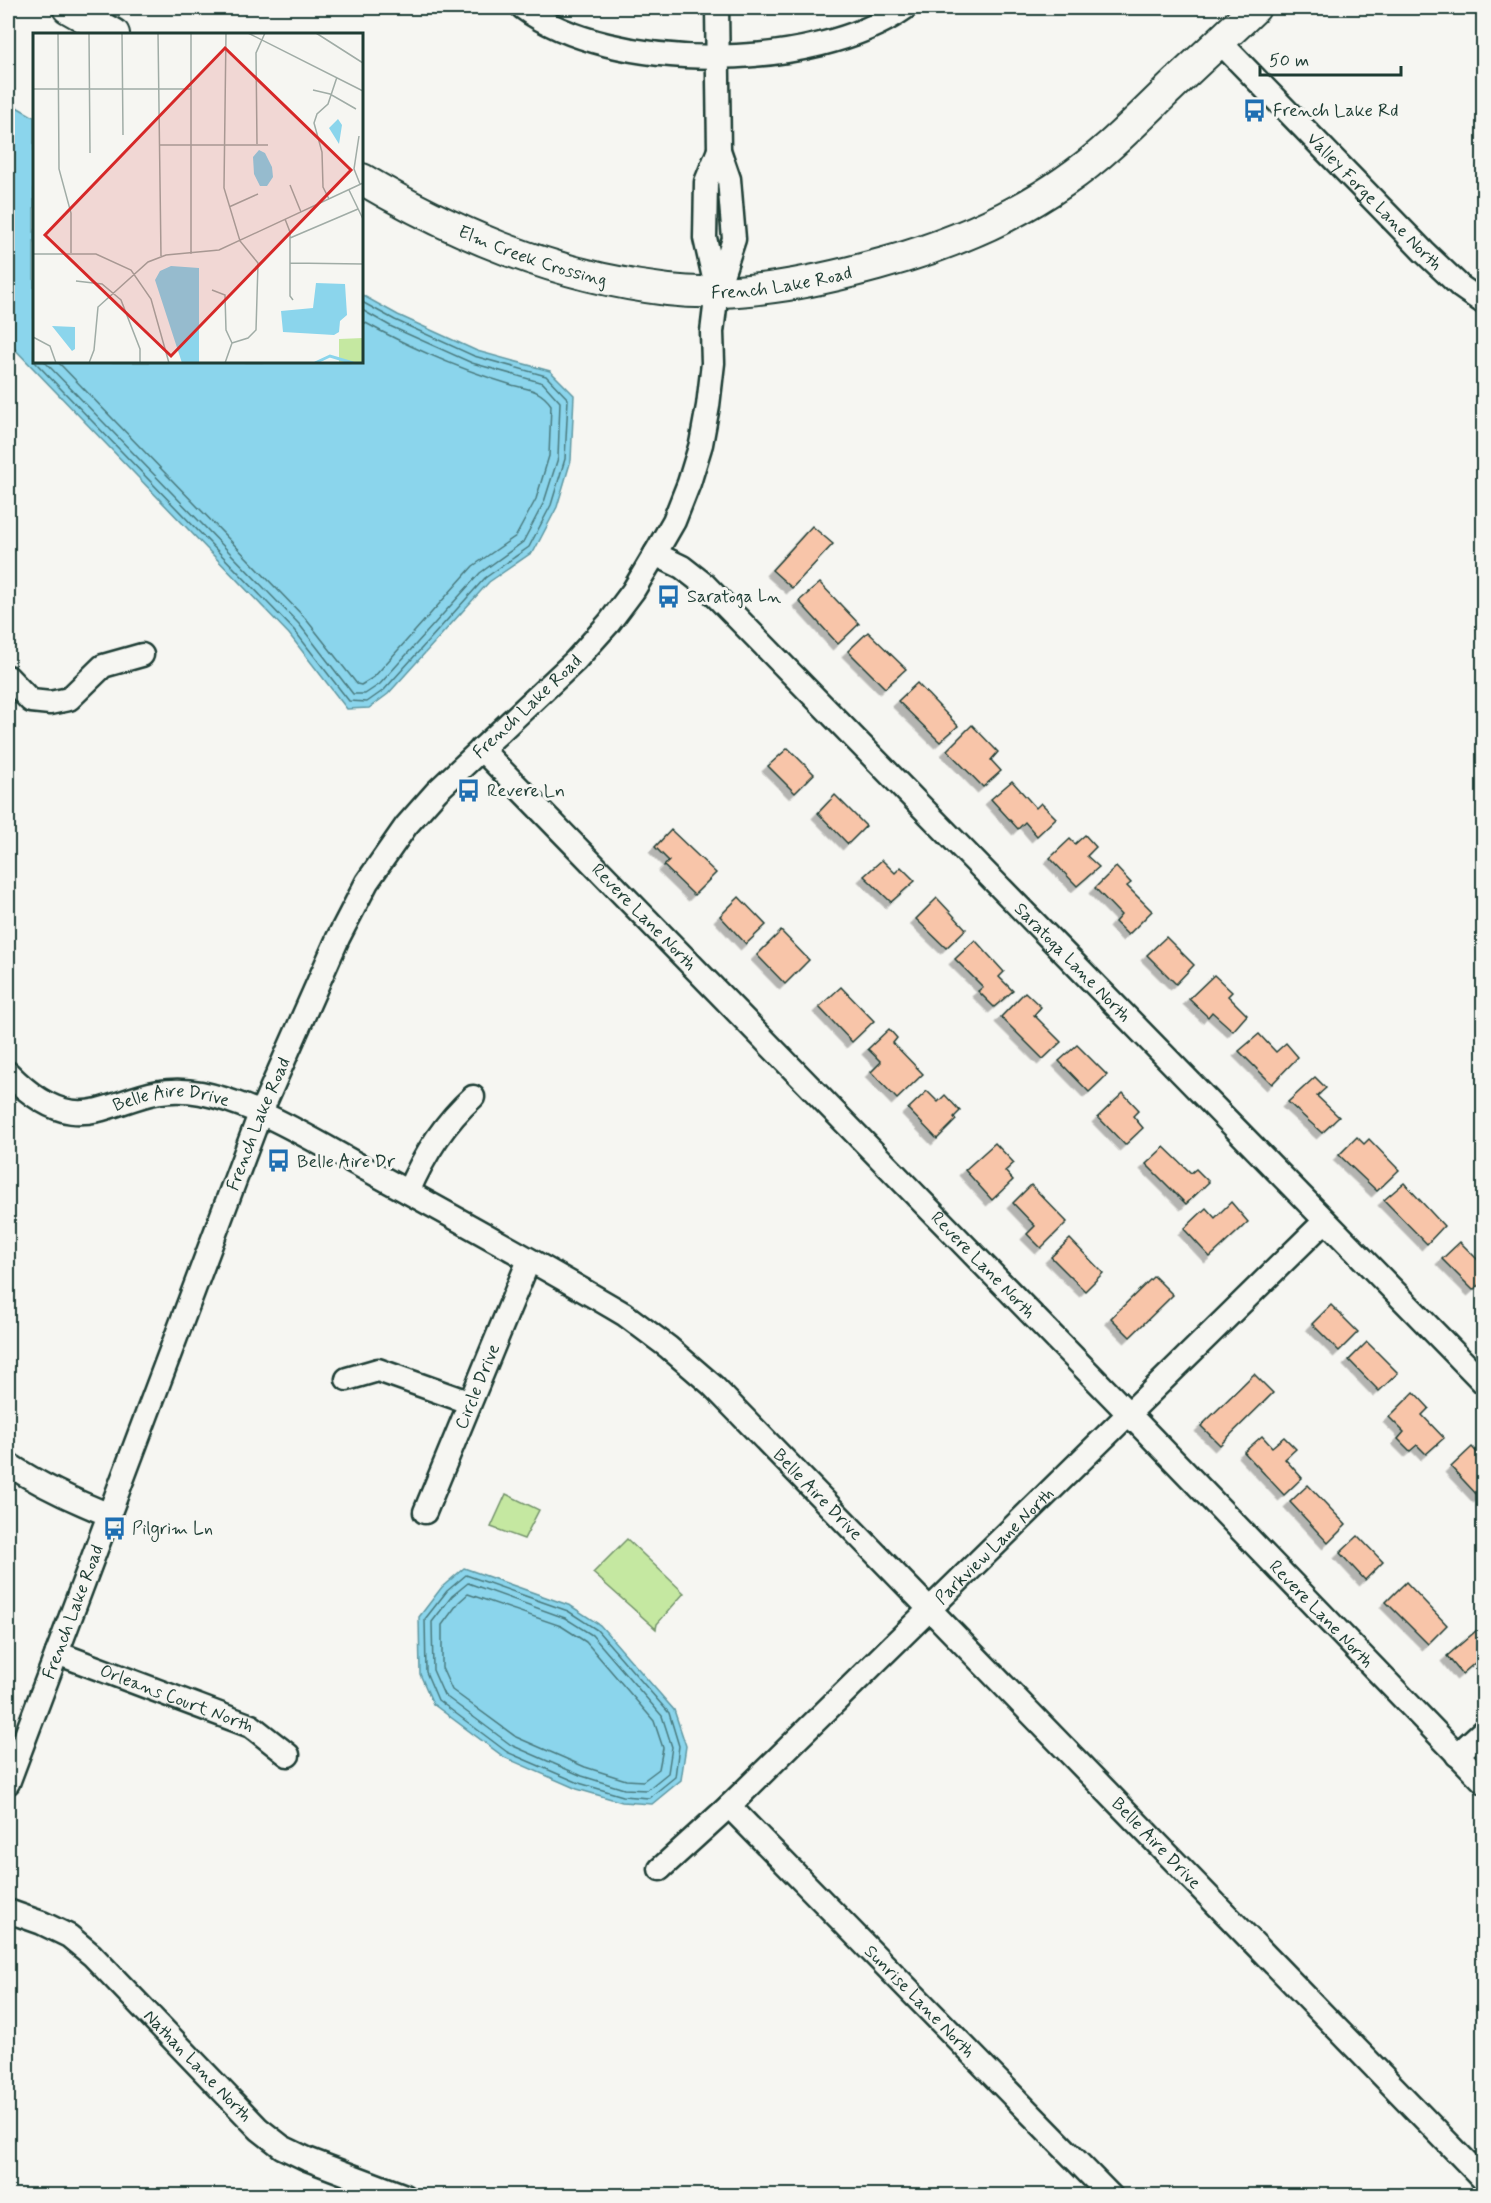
<svg xmlns="http://www.w3.org/2000/svg" width="1491" height="2203" viewBox="0 0 1491 2203" font-family="Mynerve,sans-serif">
<style>
.green{fill:#c5e8a1;stroke:#72926a;stroke-width:1.5}
.water{fill:#8bd5ec;stroke:#6098a2;stroke-width:1.5}
.lines{fill:none;stroke-linecap:round;stroke-linejoin:round}
.shore{stroke:#4a7a7e;stroke-width:1.5}
.building{fill:#f8c5a9;stroke:#1f3d34;stroke-width:1.5;filter:url(#shadow)}
.minor-casing{stroke:#1f3d34;stroke-width:27}
.major-casing{stroke:#1f3d34;stroke-width:34}
.minor{stroke:#f6f6f2;stroke-width:22}
.major{stroke:#f6f6f2;stroke-width:30}
.labels{text-anchor:middle;stroke-width:6;stroke-linejoin:round;paint-order:stroke}
.poi-label{font-size:18px;fill:#1f3d34;stroke:#f6f6f2;text-anchor:start}
.street-label{font-size:18px;fill:#1f3d34;stroke:#f6f6f2}
.inset-river{fill:none;stroke:#8bd5ec;stroke-width:3}
.inset-road{fill:none;stroke:#a0aca6;stroke-width:1.5}
.view{fill:#d62828;fill-opacity:0.15;stroke:#d62828;stroke-width:3}
.inset-edge{fill:none;stroke:#1f3d34;stroke-width:3}
</style>
<defs>
<filter id="shadow"><feDropShadow dx="-5.5" dy="5.5" stdDeviation="0" flood-color="#0004"/></filter>
</defs>
<rect width="100%" height="100%" fill="#f6f6f2"/>
<filter id="ink" filterUnits="userSpaceOnUse"><feTurbulence type="fractalNoise" baseFrequency=".0167" numOctaves="2"/><feDisplacementMap in="SourceGraphic" scale="12" xChannelSelector="R" yChannelSelector="G"/><feConvolveMatrix kernelMatrix="1 2 1 2 8 2 1 2 1" color-interpolation-filters="sRGB"/></filter>
<g filter="url(#ink)">
<g class="green">
<path d="M506,1494L539,1510L524,1539L491,1527Z"/>
<path d="M627,1539L684,1593L657,1624L656,1629L593,1573Z"/>
</g>
<g class="water">
<path d="M8,102L34,117V362H362V295L398,315L477,351L550,371L574,395L571,460L557,507L534,551L489,582L388,694L369,708L347,709L289,634L8,342Z"/>
<path d="M464,1568L571,1606L600,1625L674,1710L686,1746L681,1780L652,1804L622,1802L577,1789L504,1757L433,1704L420,1674L419,1617L442,1587Z"/>
</g>
<g class="lines">
<g class="shore">
<path d="M35,362L294,630L349,701L367,702L384,690L485,578L529,547L551,505L565,459L568,399L546,376L474,356L395,320L362,302"/>
<path d="M45,362L299,624L353,694H365L380,684L480,573L523,542L544,502L558,458L560,402L543,383L472,363L392,327L362,310"/>
<path d="M58,362L305,618L357,684L361,685L374,677L473,566L516,536L536,499L549,456L551,405C540,389 529,390 512,385C459,369 409,347 362,321"/>
<path d="M466,1575L568,1611L597,1630L669,1713L679,1746L675,1777L649,1798L623,1796L579,1783L507,1752L438,1700L426,1672L425,1619L447,1591Z"/>
<path d="M468,1583L565,1618L592,1635L662,1716L672,1747L668,1773L647,1790L624,1789L582,1776L511,1745L444,1695L433,1670L432,1622L452,1596Z"/>
<path d="M468,1594L561,1626L586,1642L654,1721L663,1748L659,1769L643,1781L626,1780L585,1767L516,1737L452,1690L442,1668V1625L459,1602Z"/>
</g>
</g>
<g class="building">
<path d="M812,526L833,544L792,588L772,570Z"/>
<path d="M820,583L859,624L838,644L799,601Z"/>
<path d="M868,632L906,669L885,688L848,651Z"/>
<path d="M917,683L958,726L940,742L898,701Z"/>
<path d="M972,725L998,752L991,760L1001,771L983,787L947,750Z"/>
<path d="M788,748L814,774L795,793L768,766Z"/>
<path d="M1012,781L1036,808L1041,803L1056,818L1037,836L1025,822L1018,829L991,799Z"/>
<path d="M835,795L866,826L848,844L818,813Z"/>
<path d="M671,830L716,873L694,895L664,866L669,861L655,847Z"/>
<path d="M1085,835L1096,847L1087,856L1099,867L1077,886L1050,858L1070,839L1075,844Z"/>
<path d="M882,860L895,873L901,867L915,881L891,902L864,876Z"/>
<path d="M1116,867L1131,883L1127,886L1152,911L1128,935L1115,922L1121,915L1095,888Z"/>
<path d="M739,897L766,925L746,944L720,916Z"/>
<path d="M937,898L966,929L946,948L916,919Z"/>
<path d="M781,931L809,960L785,984L757,955Z"/>
<path d="M1166,937L1194,965L1176,984L1147,955Z"/>
<path d="M975,940L1004,972L999,977L1013,991L994,1007L978,991L983,987L955,959Z"/>
<path d="M1214,975L1232,992L1228,996L1247,1015L1233,1031L1212,1012L1208,1017L1189,999Z"/>
<path d="M841,987L874,1021L852,1042L819,1007Z"/>
<path d="M1025,992L1041,1007L1034,1015L1061,1042L1043,1059L1001,1017Z"/>
<path d="M889,1029L897,1038L893,1043L923,1074L897,1099L871,1072L881,1062L868,1049Z"/>
<path d="M1259,1034L1276,1052L1286,1043L1298,1057L1272,1084L1239,1051Z"/>
<path d="M1077,1045L1107,1075L1089,1092L1059,1061Z"/>
<path d="M1315,1077L1326,1088L1317,1096L1339,1117L1322,1133L1288,1102Z"/>
<path d="M927,1091L938,1102L945,1095L960,1111L954,1117L956,1120L937,1139L908,1109Z"/>
<path d="M1123,1093L1139,1110L1133,1116L1143,1128L1125,1145L1098,1117Z"/>
<path d="M1357,1137L1364,1144L1369,1139L1399,1170L1377,1191L1339,1155Z"/>
<path d="M995,1143L1014,1163L1005,1171L1013,1180L992,1200L965,1170Z"/>
<path d="M1164,1147L1191,1173L1196,1169L1209,1182L1186,1204L1146,1164Z"/>
<path d="M1404,1183L1444,1226L1427,1244L1384,1200Z"/>
<path d="M1031,1185L1067,1222L1041,1248L1027,1234L1035,1226L1013,1203Z"/>
<path d="M1231,1202L1248,1222L1210,1257L1184,1229L1206,1208L1215,1218Z"/>
<path d="M1070,1239L1103,1273L1085,1291L1051,1257Z"/>
<path d="M1460,1242L1484,1266V1280L1473,1290L1442,1259Z"/>
<path d="M1154,1276L1173,1295L1130,1337L1111,1318Z"/>
<path d="M1331,1305L1358,1332L1339,1351L1312,1324Z"/>
<path d="M1367,1342L1398,1373L1379,1391L1349,1360Z"/>
<path d="M1254,1374L1273,1393L1220,1445L1201,1426Z"/>
<path d="M1414,1392L1429,1408L1422,1415L1444,1438L1426,1454L1417,1445L1410,1451L1398,1439L1404,1432L1389,1417Z"/>
<path d="M1262,1436L1272,1447L1284,1437L1296,1449L1285,1459L1302,1478L1284,1495L1244,1452Z"/>
<path d="M1472,1447L1484,1460V1493L1479,1497L1451,1467Z"/>
<path d="M1308,1485L1346,1525L1328,1543L1290,1502Z"/>
<path d="M1358,1536L1383,1562L1365,1580L1340,1553Z"/>
<path d="M1406,1582L1447,1625L1428,1644L1386,1602Z"/>
<path d="M1484,1624V1655L1462,1674L1447,1656Z"/>
</g>
<g class="lines">
<defs>
<g id="minor">
<path d="M523,8C612,74 815,72 905,8"/>
<path id="s1" d="M1220,42L1424,252L1461,287L1484,303"/>
<path d="M717,291L705,238L706,182L719,150"/>
<path id="s2" d="M655,554L682,567L705,585L1484,1383"/>
<path d="M8,677L31,701L50,703L69,699L103,666L142,655"/>
<path id="s3" d="M481,749L1128,1413L1484,1782"/>
<path id="s4" d="M8,1073C91,1158 117,1076 201,1093C259,1105 314,1141 366,1169C452,1216 539,1264 624,1314L668,1347L712,1385L1484,2180"/>
<path d="M408,1192C423,1157 444,1123 473,1097"/>
<path d="M347,1379L378,1370L468,1402"/>
<path d="M8,1464C40,1485 74,1501 110,1515"/>
<path id="s5" d="M425,1512L529,1260"/>
<path id="s6" d="M57,1653L251,1726L288,1755"/>
<path d="M1457,1755L1484,1730"/>
<path id="s7" d="M8,1783L260,1114L338,938L367,882L406,826L437,791L575,661L609,623L633,591L655,554L674,521L689,483L701,444L708,406L713,363L712,332L717,291L734,239L729,179L719,150L717,8"/>
<path id="s8" d="M729,1806L1111,2196"/>
<path id="s9" d="M660,1869L729,1806L1325,1221"/>
<path id="s10" d="M8,1911L42,1923L69,1936L92,1955L259,2129L282,2147L307,2159L405,2196"/>
</g>
<g id="major">
<path d="M68,8L114,34"/>
<path id="s11" d="M362,179C457,235 557,277 668,290C736,298 811,283 877,265C944,247 1008,221 1065,181C1102,156 1135,122 1167,91C1196,63 1226,36 1255,8"/>
</g>
</defs>
<use href="#minor" class="minor-casing"/>
<use href="#major" class="major-casing"/>
<use href="#minor" class="minor"/>
<use href="#major" class="major"/>
</g>
</g>
<defs>
<symbol id="bus-bare" viewBox="-9 -9 18 18"><path d="M-5-6H5V4H4V6H2V4H-2V6H-4V4H-5ZM-3.5-4V0h7V-4ZM-3.5 1.2v1.5H-2V1.2ZM2 1.2v1.5H3.5V1.2Z" fill="#1f6fb2" stroke="#f6f6f2" stroke-width="2.5" paint-order="stroke"/></symbol>
</defs>
<g fill-rule="evenodd">
<use href="#bus-bare" x="1238" y="94" width="33" height="33"/>
<use href="#bus-bare" x="652" y="580" width="33" height="33"/>
<use href="#bus-bare" x="452" y="774" width="33" height="33"/>
<use href="#bus-bare" x="262" y="1144" width="33" height="33"/>
<use href="#bus-bare" x="98" y="1512" width="33" height="33"/>
</g>
<g class="labels">
<g class="poi-label">
<text x="1273" y="116">French Lake Rd</text>
<text x="687" y="602">Saratoga Ln</text>
<text x="487" y="796">Revere Ln</text>
<text x="297" y="1167">Belle Aire Dr</text>
<text x="132" y="1534">Pilgrim Ln</text>
</g>
<g class="street-label">
<text dy="6" stroke="none"><textPath href="#s1" startOffset="222">Valley Forge Lane North</textPath></text>
<text dy="6" stroke="none"><textPath href="#s11" startOffset="188">Elm Creek Crossing</textPath></text>
<text dy="6" stroke="none"><textPath href="#s11" startOffset="442">French Lake Road</textPath></text>
<text dy="6" stroke="none"><textPath href="#s7" startOffset="1209">French Lake Road</textPath></text>
<text dy="6" stroke="none"><textPath href="#s3" startOffset="234">Revere Lane North</textPath></text>
<text dy="6" stroke="none"><textPath href="#s2" startOffset="586">Saratoga Lane North</textPath></text>
<text dy="6" stroke="none"><textPath href="#s4" startOffset="178">Belle Aire Drive</textPath></text>
<text dy="6" stroke="none"><textPath href="#s7" startOffset="705">French Lake Road</textPath></text>
<text dy="6" stroke="none"><textPath href="#s3" startOffset="720">Revere Lane North</textPath></text>
<text dy="6" stroke="none"><textPath href="#s5" startOffset="136">Circle Drive</textPath></text>
<text dy="6" stroke="none"><textPath href="#s4" startOffset="952">Belle Aire Drive</textPath></text>
<text dy="6" stroke="none"><textPath href="#s9" startOffset="465">Parkview Lane North</textPath></text>
<text dy="6" stroke="none"><textPath href="#s7" startOffset="183">French Lake Road</textPath></text>
<text dy="6" stroke="none"><textPath href="#s3" startOffset="1206">Revere Lane North</textPath></text>
<text dy="6" stroke="none"><textPath href="#s6" startOffset="128">Orleans Court North</textPath></text>
<text dy="6" stroke="none"><textPath href="#s4" startOffset="1438">Belle Aire Drive</textPath></text>
<text dy="6" stroke="none"><textPath href="#s8" startOffset="273">Sunrise Lane North</textPath></text>
<text dy="6" stroke="none"><textPath href="#s10" startOffset="249">Nathan Lane North</textPath></text>
</g>
</g>
<g transform="translate(33 33)">
<rect width="330" height="330" fill="#f6f6f2"/>
<path d="M330,305V330H306V306Z" fill="#c5e8a1"/>
<path d="M305,86L309,92L306,111L296,95ZM226,117L232,120L239,134L240,144L234,153H227L221,141L220,124ZM138,233L166,235V330H149L122,247L127,238ZM283,250L312,251L314,282L307,288L306,299L301,302L250,299L248,278L280,275ZM19,293L42,294V316L39,318Z" fill="#8bd5ec"/>
<path class="inset-river" d="M282,330L297,323L320,330"/>
<path class="inset-road" d="M25,0L26,136L38,180V220M56,0L57,120M89,0L90,102M125,0L128,223M158,0V221M193,0L191,155L207,208L225,230L223,297L215,305L199,310M215,0L330,58M283,0L330,30M0,56H158M280,57L297,61L323,76M326,103L321,136L327,151M224,111L223,20L232,0M126,112H235M257,152L268,179M316,157L330,186M296,166L290,154L289,119L281,90L284,81L295,71L304,44M196,174L225,161M252,186L257,199V263L260,267M257,205L325,176M0,221H63L98,237L118,266L136,330M257,230L330,231M43,248L69,251L88,267L107,316V330M179,257L192,262L193,297L199,310M0,304L17,313L23,330M56,330L61,317L65,274L115,229L133,222L186,217L330,150M192,330L199,310"/>
<path class="view" d="M192,15L318,137L138,323L12,202Z"/>
<rect width="330" height="330" class="inset-edge"/>
</g>
<rect width="1491" height="2203" fill="none" stroke="#f6f6f2" stroke-width="30"/>
<rect x="15" y="15" width="1461" height="2173" fill="none" stroke="#1f3d34" stroke-width="2" filter="url(#ink)"/>
<path d="M1260 66v9h141v-9" fill="none" stroke="#1f3d34" stroke-width="3"/>
<text x="1269" y="66" font-size="18" fill="#1f3d34" stroke="#f6f6f2" stroke-width="4.5" paint-order="stroke">50 m</text>
</svg>
